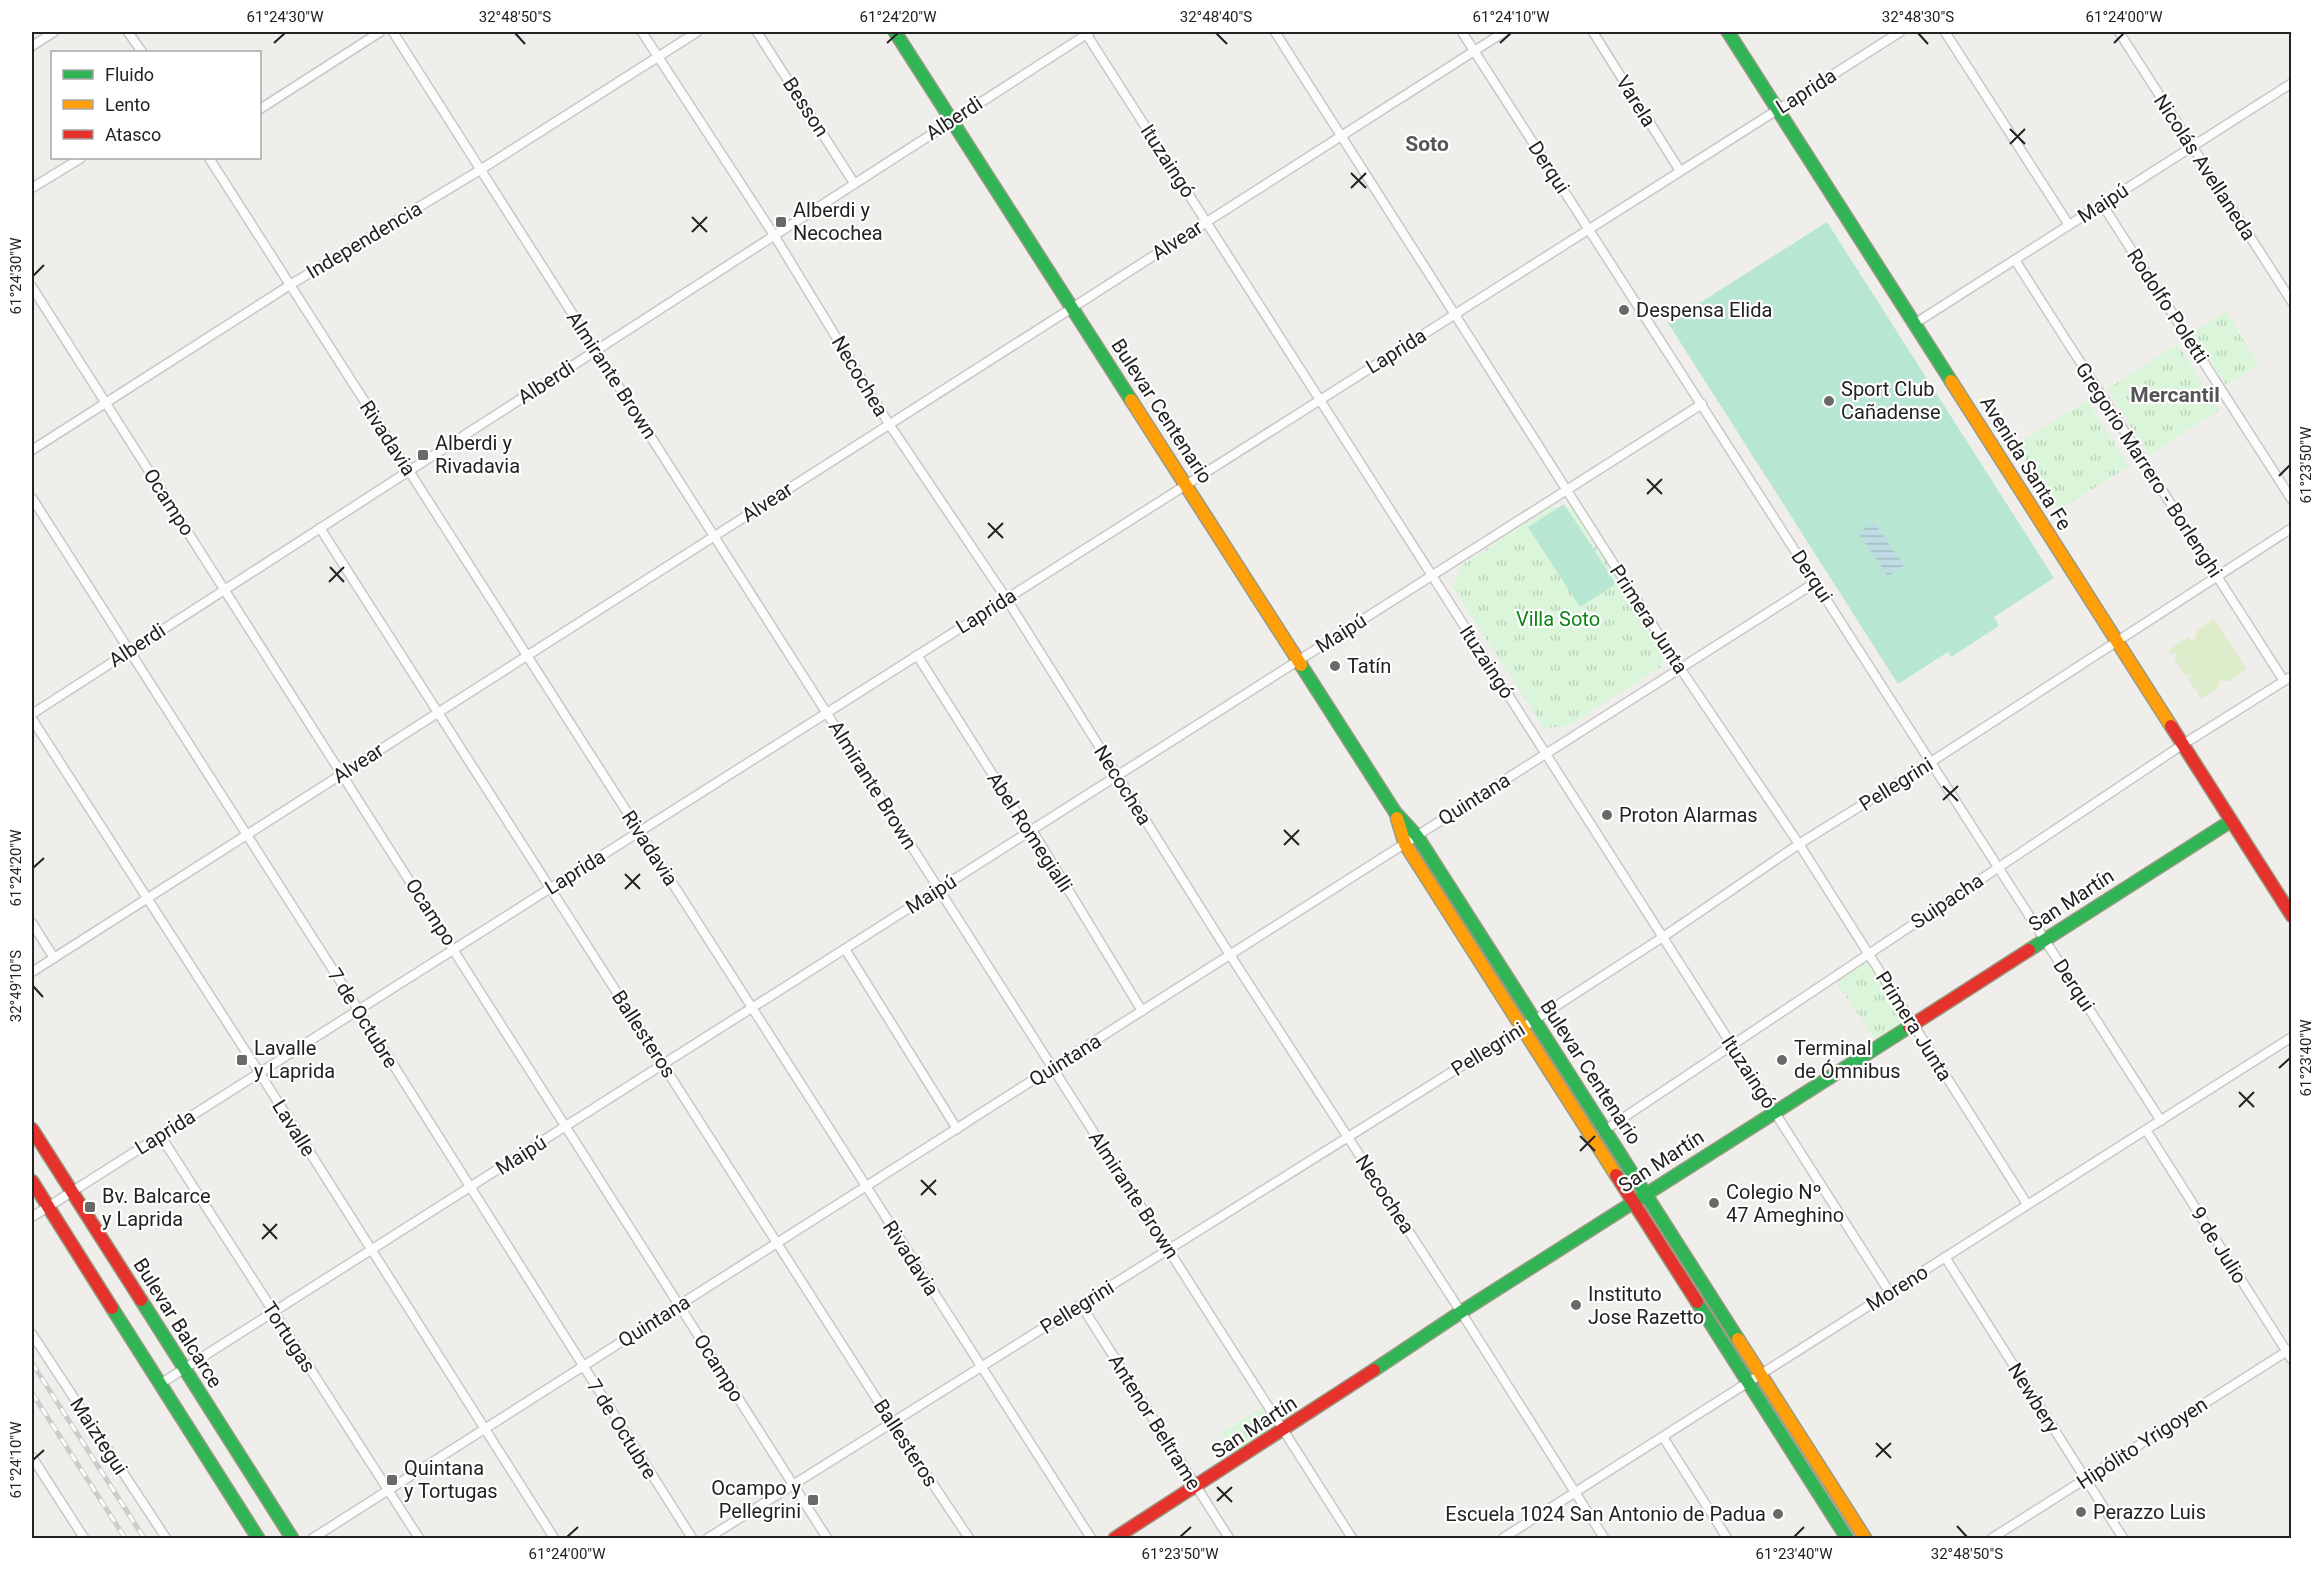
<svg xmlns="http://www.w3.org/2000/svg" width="2323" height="1570" viewBox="0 0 2323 1570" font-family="Roboto,sans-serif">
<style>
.park{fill:url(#park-tufts)}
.garden{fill:#ddeccb}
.pitch{fill:#b7e6d2}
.water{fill:url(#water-rules)}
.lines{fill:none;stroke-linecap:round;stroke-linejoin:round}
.street-casing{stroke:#c9c8c7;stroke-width:11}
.fast-casing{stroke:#999a82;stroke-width:15}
.slow-casing{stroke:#999a82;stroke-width:15}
.jam-casing{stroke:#999a82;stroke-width:15}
.street{stroke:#fdfcfc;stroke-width:8}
.fast{stroke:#30b455;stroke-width:12}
.slow{stroke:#ff9f0a;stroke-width:12}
.jam{stroke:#e5322d;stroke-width:12}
.rail-casing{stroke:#ccc;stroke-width:5}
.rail{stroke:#fff;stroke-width:3;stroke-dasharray:9;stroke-linecap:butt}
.ticks{fill:none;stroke:#222;stroke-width:2}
.poi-dot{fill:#6a6968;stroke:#fff;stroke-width:2}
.labels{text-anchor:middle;stroke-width:4.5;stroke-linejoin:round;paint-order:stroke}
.street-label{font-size:20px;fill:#222;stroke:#fff}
.poi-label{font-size:20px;fill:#222;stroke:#fff;text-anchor:start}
.park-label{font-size:20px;fill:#0c8416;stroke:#fff}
.neighbourhood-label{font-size:21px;font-weight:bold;fill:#555;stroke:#fff}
.neatline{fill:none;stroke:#222;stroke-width:2}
.ticks-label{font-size:15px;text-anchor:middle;fill:#222}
</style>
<defs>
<pattern id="park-tufts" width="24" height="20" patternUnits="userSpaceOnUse" patternTransform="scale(1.5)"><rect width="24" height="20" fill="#daf5da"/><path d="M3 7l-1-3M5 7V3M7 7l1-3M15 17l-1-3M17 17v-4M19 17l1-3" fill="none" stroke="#bbd2bb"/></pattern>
<pattern id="water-rules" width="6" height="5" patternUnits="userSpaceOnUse" patternTransform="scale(1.5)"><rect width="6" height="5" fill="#bfdbe3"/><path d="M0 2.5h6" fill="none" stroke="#a4bcc2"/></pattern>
</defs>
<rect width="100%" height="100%" fill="#f0eeeb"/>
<g class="park">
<path d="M2226,312L2259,364L2226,385L2193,333Z"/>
<path d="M2178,344L2220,410L2149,455L2107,389Z"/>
<path d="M2087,400L2129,466L2058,511L2016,445Z"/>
<path d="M1551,507L1572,509L1664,653L1661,667L1568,726L1544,728L1452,586L1463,564Z"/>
<path d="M1868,953L1913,1024L1879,1045L1833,977Z"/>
<path d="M1267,1404L1283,1431L1238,1460L1221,1433Z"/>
</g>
<path class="garden" d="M2214,619L2247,669L2228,682L2223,680L2219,682V688L2201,699L2197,693L2199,691L2198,689L2196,691L2188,679L2191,677L2189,675L2186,676L2174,659L2177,656L2175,653L2172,655L2169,650L2188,637L2192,640L2196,638V632Z"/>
<g class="pitch">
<path d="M1827,222L2054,578L1994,617L1999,626L1951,657L1948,652L1898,684L1668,323Z"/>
<path d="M1564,504L1616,584L1580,607L1528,527Z"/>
</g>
<path class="water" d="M1874,522L1904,565L1888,576L1858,533Z"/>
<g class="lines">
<defs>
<g id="street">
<path d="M128,32L142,52"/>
<path d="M393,32L1352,1538"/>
<path d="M642,32L774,235L889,424L1006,598L1230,955L1461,1312L1604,1538"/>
<path d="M757,32L854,183"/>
<path d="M1085,32L1890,1293"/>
<path d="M1275,32L1680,668L1799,844L2027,1204"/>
<path d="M1462,32L2161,1121"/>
<path d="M1593,32L1680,171"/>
<path d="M1945,32L2069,225"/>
<path d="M2119,32L2292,302"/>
<path d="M32,46L54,32"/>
<path d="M260,109L380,32"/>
<path d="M209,158L1091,1538"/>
<path d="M32,188L81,158"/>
<path d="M2102,204L2292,500"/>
<path d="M2015,260L2284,681"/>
<path d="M32,287L827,1538"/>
<path d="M1914,324L2292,83"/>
<path d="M32,450L290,285L480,170L697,32"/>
<path d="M32,498L358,1009L692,1538"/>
<path d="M320,528L892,1423L969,1538"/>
<path d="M917,655L1024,824L1032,830L1142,1011"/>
<path d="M32,714L1090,32"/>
<path d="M32,719L259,1072L554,1538"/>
<path d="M32,923L54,958"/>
<path d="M845,949L957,1129"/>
<path d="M32,972L1504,32"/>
<path d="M1605,1130L2182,745L2292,676"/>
<path d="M2146,1130L2292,1360"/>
<path d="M160,1135L419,1538"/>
<path d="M32,1217L1900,32"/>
<path d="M1945,1257L2123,1538"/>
<path d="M1081,1305L1229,1538"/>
<path d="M32,1334L166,1538"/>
<path d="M160,1384L1702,404"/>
<path d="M1663,1437L1727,1538"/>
<path d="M32,1457L84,1538"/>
<path d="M313,1538L1816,582"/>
<path d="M708,1538L1522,1028L1663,937L1799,844L1931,762L2292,528"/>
<path d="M1503,1538L2292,1037"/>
<path d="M1992,1538L2292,1348"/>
</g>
<g id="fast">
<path d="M895,32L1131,400"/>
<path d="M1728,32L1951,381"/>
<path d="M1301,665L1395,812L1417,836L1738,1339"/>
<path d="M2029,950L2231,821"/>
<path d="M141,1300L292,1538"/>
<path d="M1697,1302L1847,1538"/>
<path d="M112,1308L258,1538"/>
<path d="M1374,1370L1461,1312L1909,1027"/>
</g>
<g id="slow">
<path d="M1951,381L2171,726"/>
<path d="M1131,400L1301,665"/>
<path d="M1397,818L1405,844L1616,1175"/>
<path d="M1738,1339L1865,1538"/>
</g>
<g id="jam">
<path d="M2171,726L2292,916"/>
<path d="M1909,1027L2029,950"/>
<path d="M32,1129L141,1300"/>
<path d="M1616,1175L1697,1302"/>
<path d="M32,1181L112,1308"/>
<path d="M1115,1538L1374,1370"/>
</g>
</defs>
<use href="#street" class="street-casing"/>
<use href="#fast" class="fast-casing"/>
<use href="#slow" class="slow-casing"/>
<use href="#jam" class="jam-casing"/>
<use href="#street" class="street"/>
<use href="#fast" class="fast"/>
<use href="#slow" class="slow"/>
<use href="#jam" class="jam"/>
<defs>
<g id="rail">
<path d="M32,1363L144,1538"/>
<path d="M32,1393L125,1538"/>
</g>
</defs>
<use href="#rail" class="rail-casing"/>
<use href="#rail" class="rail"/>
</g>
<path class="ticks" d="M515,33L525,44M1216,33L1227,44M1918,33L1928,44M274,43L285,33M887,43L898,33M1500,43L1511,33M2114,43L2124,33M2010,129L2025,144M2010,144L2025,129M1351,173L1366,188M1351,188L1366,173M692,217L707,232M692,232L707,217M33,276L44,265M2279,476L2290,465M1647,479L1662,494M1647,494L1662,479M988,523L1003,538M988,538L1003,523M330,567L344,582M329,582L344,567M1943,786L1958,801M1943,800L1958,786M1284,830L1299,845M1284,845L1299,830M33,868L44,858M625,874L640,889M625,889L640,874M33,986L43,997M2279,1068L2290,1058M2239,1092L2254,1107M2239,1107L2254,1092M1580,1136L1595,1151M1580,1151L1595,1136M921,1180L936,1195M921,1195L936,1180M263,1224L277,1239M262,1239L277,1224M1876,1443L1891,1458M1876,1457L1891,1443M33,1460L44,1450M1217,1487L1232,1502M1217,1501L1232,1487M1957,1526L1967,1537M567,1537L578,1527M1180,1537L1191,1527M1794,1537L1804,1527"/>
<g class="poi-dot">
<rect x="775" y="216" width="12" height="12" rx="3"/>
<circle cx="1624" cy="310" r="6"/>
<circle cx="1829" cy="401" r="6"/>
<rect x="417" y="449" width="12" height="12" rx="3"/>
<circle cx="1335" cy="666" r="6"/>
<circle cx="1607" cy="815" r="6"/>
<rect x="236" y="1054" width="12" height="12" rx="3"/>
<circle cx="1782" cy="1060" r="6"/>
<circle cx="1714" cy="1203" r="6"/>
<rect x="84" y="1201" width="12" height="12" rx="3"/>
<circle cx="1576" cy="1305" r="6"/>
<rect x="386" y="1474" width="12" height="12" rx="3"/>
<rect x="807" y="1494" width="12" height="12" rx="3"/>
<circle cx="2081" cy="1512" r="6"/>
<circle cx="1778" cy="1514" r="6"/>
</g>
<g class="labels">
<g class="street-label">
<text transform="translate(1806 91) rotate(-32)" y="7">Laprida</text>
<text transform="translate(1636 101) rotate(58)" y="7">Varela</text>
<text transform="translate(806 107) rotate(57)" y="7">Besson</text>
<text transform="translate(954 118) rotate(-33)" y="7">Alberdi</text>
<text transform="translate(1168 161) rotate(57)" y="7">Ituzaingó</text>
<text transform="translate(1549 167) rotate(57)" y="7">Derqui</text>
<text transform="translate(2205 167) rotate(57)" y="7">Nicolás Avellaneda</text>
<text transform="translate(2103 203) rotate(-33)" y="7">Maipú</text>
<text transform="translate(364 240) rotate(-31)" y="7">Independencia</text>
<text transform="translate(1177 240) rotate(-33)" y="7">Alvear</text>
<text transform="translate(2168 306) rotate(57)" y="7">Rodolfo Poletti</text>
<text transform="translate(1396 351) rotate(-32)" y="7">Laprida</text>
<text transform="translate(612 375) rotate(57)" y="7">Almirante Brown</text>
<text transform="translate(860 376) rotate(59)" y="7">Necochea</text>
<text transform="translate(546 382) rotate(-33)" y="7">Alberdi</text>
<text transform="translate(1162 411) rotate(57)" y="7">Bulevar Centenario</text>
<text transform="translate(388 438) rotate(57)" y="7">Rivadavia</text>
<text transform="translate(2026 463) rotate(58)" y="7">Avenida Santa Fe</text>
<text transform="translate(2149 470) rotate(57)" y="7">Gregorio Marrero - Borlenghi</text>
<text transform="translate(169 502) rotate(57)" y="7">Ocampo</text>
<text transform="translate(767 502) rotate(-33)" y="7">Alvear</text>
<text transform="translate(1812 576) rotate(57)" y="7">Derqui</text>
<text transform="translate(986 611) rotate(-32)" y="7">Laprida</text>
<text transform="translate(1649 619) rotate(57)" y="7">Primera Junta</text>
<text transform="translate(1341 633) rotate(-32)" y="7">Maipú</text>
<text transform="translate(137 645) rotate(-33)" y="7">Alberdi</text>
<text transform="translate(1487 662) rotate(57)" y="7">Ituzaingó</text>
<text transform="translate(358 763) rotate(-33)" y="7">Alvear</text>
<text transform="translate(1896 784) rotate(-32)" y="7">Pellegrini</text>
<text transform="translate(873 785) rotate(58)" y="7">Almirante Brown</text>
<text transform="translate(1123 785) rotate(58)" y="7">Necochea</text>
<text transform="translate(1474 799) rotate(-32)" y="7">Quintana</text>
<text transform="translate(1030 832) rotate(57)" y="7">Abel Romegialli</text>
<text transform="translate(650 848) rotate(57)" y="7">Rivadavia</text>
<text transform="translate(575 872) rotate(-32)" y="7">Laprida</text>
<text transform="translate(931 894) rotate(-32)" y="7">Maipú</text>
<text transform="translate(2071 900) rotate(-33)" y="7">San Martín</text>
<text transform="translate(1947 901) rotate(-34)" y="7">Suipacha</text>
<text transform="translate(431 912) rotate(57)" y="7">Ocampo</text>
<text transform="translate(2074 985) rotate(57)" y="7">Derqui</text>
<text transform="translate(363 1018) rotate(58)" y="7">7 de Octubre</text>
<text transform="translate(1914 1026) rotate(58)" y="7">Primera Junta</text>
<text transform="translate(644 1034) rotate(57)" y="7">Ballesteros</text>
<text transform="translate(1488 1049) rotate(-32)" y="7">Pellegrini</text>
<text transform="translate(1065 1060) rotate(-32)" y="7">Quintana</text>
<text transform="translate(1591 1072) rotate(57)" y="7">Bulevar Centenario</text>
<text transform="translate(1749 1072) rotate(57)" y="7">Ituzaingó</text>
<text transform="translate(294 1128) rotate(58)" y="7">Lavalle</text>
<text transform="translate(165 1132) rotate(-32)" y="7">Laprida</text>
<text transform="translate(521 1155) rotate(-32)" y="7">Maipú</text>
<text transform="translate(1661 1161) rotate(-33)" y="7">San Martín</text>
<text transform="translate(1385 1194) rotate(57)" y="7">Necochea</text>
<text transform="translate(1134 1195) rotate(57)" y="7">Almirante Brown</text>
<text transform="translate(2219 1245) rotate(58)" y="7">9 de Julio</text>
<text transform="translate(911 1258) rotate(57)" y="7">Rivadavia</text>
<text transform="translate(1897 1288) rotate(-32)" y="7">Moreno</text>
<text transform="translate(1077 1307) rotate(-32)" y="7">Pellegrini</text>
<text transform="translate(654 1321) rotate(-32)" y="7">Quintana</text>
<text transform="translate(178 1323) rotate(58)" y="7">Bulevar Balcarce</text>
<text transform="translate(289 1337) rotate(57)" y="7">Tortugas</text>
<text transform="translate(719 1368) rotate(58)" y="7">Ocampo</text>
<text transform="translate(2034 1398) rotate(58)" y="7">Newbery</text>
<text transform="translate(1155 1422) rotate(58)" y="7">Antenor Beltrame</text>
<text transform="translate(1254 1427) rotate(-33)" y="7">San Martín</text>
<text transform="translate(622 1429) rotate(58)" y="7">7 de Octubre</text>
<text transform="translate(99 1436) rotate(57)" y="7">Maiztegui</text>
<text transform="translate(906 1443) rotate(57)" y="7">Ballesteros</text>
<text transform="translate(2142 1443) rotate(-33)" y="7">Hipólito Yrigoyen</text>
</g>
<g class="poi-label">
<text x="793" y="217">Alberdi y<tspan x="793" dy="23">Necochea</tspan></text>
<text x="1636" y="317">Despensa Elida</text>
<text x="1841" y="396">Sport Club<tspan x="1841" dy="23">Cañadense</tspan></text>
<text x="435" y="450">Alberdi y<tspan x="435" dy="23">Rivadavia</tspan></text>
<text x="1347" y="673">Tatín</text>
<text x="1619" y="822">Proton Alarmas</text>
<text x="254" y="1055">Lavalle<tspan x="254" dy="23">y Laprida</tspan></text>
<text x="1794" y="1055">Terminal<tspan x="1794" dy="23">de Ómnibus</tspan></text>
<text x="1726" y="1199">Colegio Nº<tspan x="1726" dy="23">47 Ameghino</tspan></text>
<text x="102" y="1203">Bv. Balcarce<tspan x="102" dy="23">y Laprida</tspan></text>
<text x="1588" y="1301">Instituto<tspan x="1588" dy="23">Jose Razetto</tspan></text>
<text x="404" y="1475">Quintana<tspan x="404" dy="23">y Tortugas</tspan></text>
<text x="801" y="1495" text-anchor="end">Ocampo y<tspan x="801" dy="23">Pellegrini</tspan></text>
<text x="2093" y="1519">Perazzo Luis</text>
<text x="1766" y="1521" text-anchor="end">Escuela 1024 San Antonio de Padua</text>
</g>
<g class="park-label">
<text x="1558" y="626">Villa Soto</text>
</g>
<g class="neighbourhood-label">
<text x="1427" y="151">Soto</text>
<text x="2175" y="402">Mercantil</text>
</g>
</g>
<rect width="2323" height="1570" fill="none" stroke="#ffffff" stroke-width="66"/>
<rect x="51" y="51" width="210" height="108" fill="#ffffff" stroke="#a7a7a7" stroke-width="1.5"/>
<rect x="63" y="70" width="30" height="9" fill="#30b455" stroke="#a7a7a7" stroke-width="1.5"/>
<text x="105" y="81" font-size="18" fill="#222222">Fluido</text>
<rect x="63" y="100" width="30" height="9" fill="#ff9f0a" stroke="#a7a7a7" stroke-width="1.5"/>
<text x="105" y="111" font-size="18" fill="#222222">Lento</text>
<rect x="63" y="130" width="30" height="9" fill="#e5322d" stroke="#a7a7a7" stroke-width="1.5"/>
<text x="105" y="141" font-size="18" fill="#222222">Atasco</text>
<rect x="33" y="33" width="2257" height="1504" class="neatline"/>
<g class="ticks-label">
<text x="285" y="22">61°24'30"W</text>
<text x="515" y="22">32°48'50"S</text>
<text x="898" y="22">61°24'20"W</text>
<text x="1216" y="22">32°48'40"S</text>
<text x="1511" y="22">61°24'10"W</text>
<text x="1918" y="22">32°48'30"S</text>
<text x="2124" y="22">61°24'00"W</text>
<text transform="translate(16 276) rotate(-90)" y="5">61°24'30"W</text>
<text transform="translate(2306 465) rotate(-90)" y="5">61°23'50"W</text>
<text transform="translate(16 868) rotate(-90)" y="5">61°24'20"W</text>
<text transform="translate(16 986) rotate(-90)" y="5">32°49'10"S</text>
<text transform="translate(2306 1058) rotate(-90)" y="5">61°23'40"W</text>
<text transform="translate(16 1460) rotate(-90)" y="5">61°24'10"W</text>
<text x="567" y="1559">61°24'00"W</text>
<text x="1180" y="1559">61°23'50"W</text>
<text x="1794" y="1559">61°23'40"W</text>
<text x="1967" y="1559">32°48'50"S</text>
</g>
</svg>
